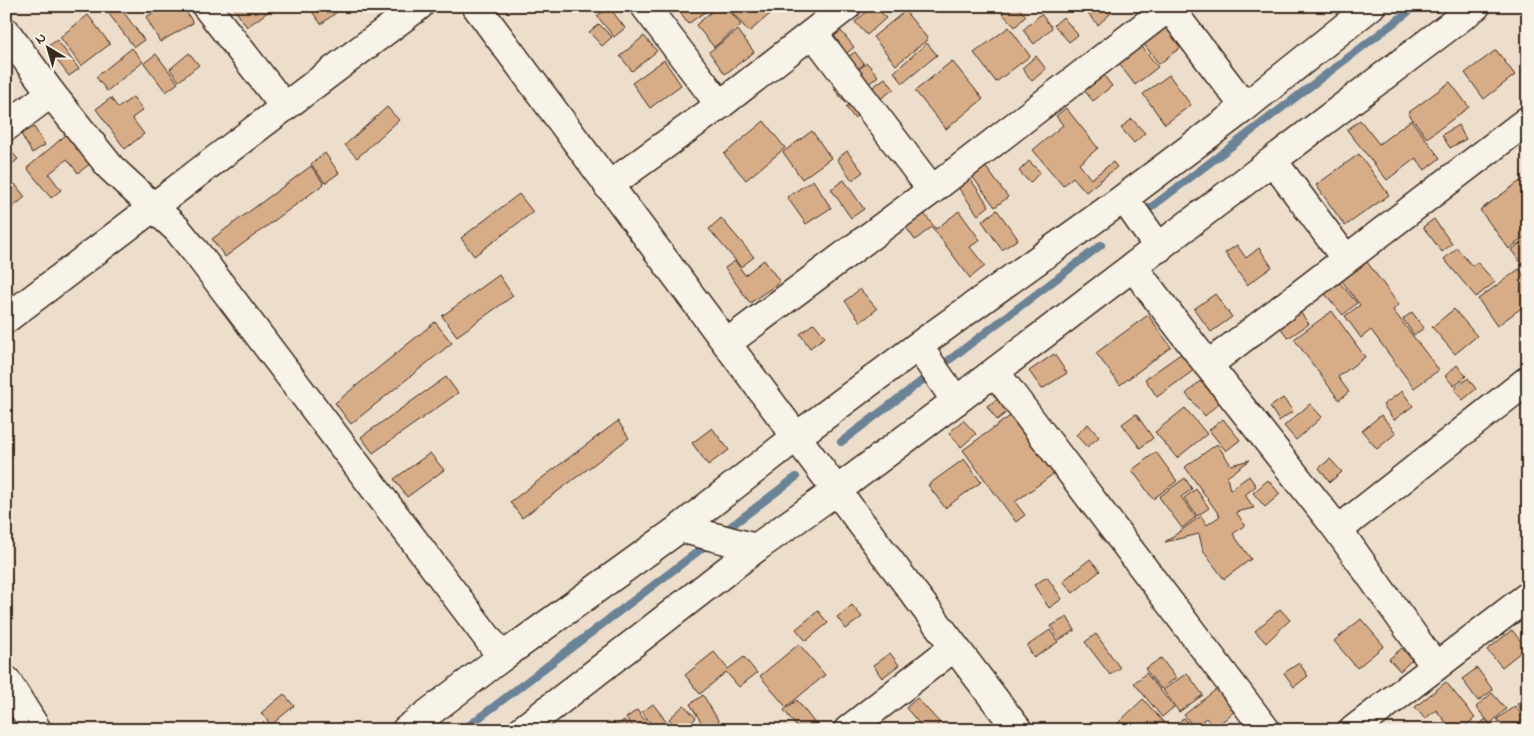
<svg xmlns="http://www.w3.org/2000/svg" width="1534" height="736" viewBox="0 0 1534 736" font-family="'Indie Flower',sans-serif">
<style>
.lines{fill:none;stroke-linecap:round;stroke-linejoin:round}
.stream{stroke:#6a8397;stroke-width:8}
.building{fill:#d7ad88;stroke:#3b2a1e}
.street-casing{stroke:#3b2a1e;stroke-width:31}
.secondary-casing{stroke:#3b2a1e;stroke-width:31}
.street{stroke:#f7f3e8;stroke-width:28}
.secondary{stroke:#f7f3e8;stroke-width:28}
</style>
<rect width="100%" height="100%" fill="#eddecb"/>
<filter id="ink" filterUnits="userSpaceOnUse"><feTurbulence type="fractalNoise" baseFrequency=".02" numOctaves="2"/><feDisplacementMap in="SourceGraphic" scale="10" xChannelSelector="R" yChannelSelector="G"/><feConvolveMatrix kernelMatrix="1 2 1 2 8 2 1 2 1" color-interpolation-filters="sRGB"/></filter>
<g filter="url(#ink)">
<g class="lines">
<g class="stream">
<path d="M1141,215L1416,6"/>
<path d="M841,442L1101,245"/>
<path d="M722,533L796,477"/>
<path d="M463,730L709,543"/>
</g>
</g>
<g class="building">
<path d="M103,6H119L144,40L134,47Z"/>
<path d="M165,6H183L193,23L160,42L146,17Z"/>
<path d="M232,6H276L247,27Z"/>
<path d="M308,6H345L321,24Z"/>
<path d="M689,6H713L688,24L680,13Z"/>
<path d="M718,6H726L741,25L714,47L696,25Z"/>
<path d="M727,6H764L770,14L749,32Z"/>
<path d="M873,6H876L886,18L867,35L855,22Z"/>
<path d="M1009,6H1017L1026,16L1015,27L1002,13Z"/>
<path d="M1082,6H1105L1111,13L1098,25Z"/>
<path d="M609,7L625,28L614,37L597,16Z"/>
<path d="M905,11L928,39L896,65L873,37Z"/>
<path d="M1041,14L1052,28L1034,44L1023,30Z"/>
<path d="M88,15L110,44L81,66L60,37Z"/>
<path d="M1063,17L1078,35L1069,42L1054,25Z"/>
<path d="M599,24L612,37L602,46L589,32Z"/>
<path d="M1165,26L1181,47L1159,64L1143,43Z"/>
<path d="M1009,27L1030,56L996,82L974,53Z"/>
<path d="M738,30L754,52L725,74L709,52Z"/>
<path d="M841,31L854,47L839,60L826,43Z"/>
<path d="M644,36L657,51L632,71L620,56Z"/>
<path d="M57,40L79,69L69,76L47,47Z"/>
<path d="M927,43L937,55L903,83L894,72Z"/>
<path d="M1140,44L1158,67L1135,85L1117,61Z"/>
<path d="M132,48L143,62L107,91L96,77Z"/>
<path d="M1496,50L1515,75L1484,99L1465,73Z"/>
<path d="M855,52L864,64L852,73L842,61Z"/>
<path d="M189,53L199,65L179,81L170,69Z"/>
<path d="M156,54L178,83L166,92L144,63Z"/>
<path d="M1036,56L1046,69L1032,81L1022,68Z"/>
<path d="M664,60L681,85L650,108L632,83Z"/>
<path d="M952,61L983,99L946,129L915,91Z"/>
<path d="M867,63L878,76L846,103L834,89Z"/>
<path d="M1102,73L1112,86L1093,101L1083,89Z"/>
<path d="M1169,75L1191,105L1165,124L1143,94Z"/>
<path d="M885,78L894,89L854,118L846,107Z"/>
<path d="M1450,82L1469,107L1427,138L1408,113Z"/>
<path d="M133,97L143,110L132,118L144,134L125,149L96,109L111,98L118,108Z"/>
<path d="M387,107L399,120L357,158L345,145Z"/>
<path d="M1066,108L1098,148L1079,164L1091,179L1113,162L1117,167L1086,192L1073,177L1063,186L1033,150L1063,125L1056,116Z"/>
<path d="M1132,119L1145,133L1134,143L1121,128Z"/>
<path d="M1360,120L1379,144L1411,120L1440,158L1425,170L1416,158L1387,180L1347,130Z"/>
<path d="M764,121L785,148L746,180L724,154Z"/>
<path d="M1458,125L1466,139L1450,148L1442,135Z"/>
<path d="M34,127L45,145L32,153L21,134Z"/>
<path d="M812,131L831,158L802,179L783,152Z"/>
<path d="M67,134L91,163L78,173L67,159L49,174L61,190L51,198L27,168Z"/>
<path d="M6,146L18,159L6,170Z"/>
<path d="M847,151L863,172L852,180L837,159Z"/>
<path d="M325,153L339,173L325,183L311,164Z"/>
<path d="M1359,154L1389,195L1345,226L1316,185Z"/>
<path d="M1029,161L1040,172L1030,183L1019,171Z"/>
<path d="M311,166L324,184L225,257L212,239Z"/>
<path d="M985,166L1008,197L995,207L972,176Z"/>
<path d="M969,177L989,206L978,215L957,186Z"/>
<path d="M1523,179L1528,185V214L1524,217L1528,223V234L1509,249L1480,210Z"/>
<path d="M813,180L831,208L806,224L787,197Z"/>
<path d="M844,180L864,209L851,218L831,189Z"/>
<path d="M15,184L25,197L12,208L6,200V191Z"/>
<path d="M519,194L533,212L474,256L461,238Z"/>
<path d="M997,210L1018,239L1002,250L982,221Z"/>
<path d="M959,211L980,240L970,247L985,266L970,278L932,227L915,240L905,226L923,212L936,229Z"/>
<path d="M721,218L754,257L741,267L709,229Z"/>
<path d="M1434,219L1452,244L1442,252L1423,227Z"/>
<path d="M1527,238L1528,239V272L1511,250Z"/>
<path d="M1237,245L1246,258L1259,248L1272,267L1247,285L1225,253Z"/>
<path d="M1457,248L1472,266L1477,262L1495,282L1476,297L1444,259Z"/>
<path d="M764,260L780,282L750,303L725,268L735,261L745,275Z"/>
<path d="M1367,262L1399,305L1393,310L1439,370L1414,388L1371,330L1361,338L1345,316L1360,305L1342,281Z"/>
<path d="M1519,269L1528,281V303L1497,326L1478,299Z"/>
<path d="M499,275L513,296L457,336L442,316Z"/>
<path d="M1339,282L1357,303L1343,315L1325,294Z"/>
<path d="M860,289L877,309L861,322L845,301Z"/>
<path d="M1215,294L1232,317L1211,332L1194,309Z"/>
<path d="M1454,309L1477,336L1455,354L1432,327Z"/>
<path d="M1332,311L1365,357L1338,377L1349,392L1339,400L1294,339Z"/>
<path d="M1300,312L1309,324L1288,338L1280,327Z"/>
<path d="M1412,312L1424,328L1414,335L1403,319Z"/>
<path d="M1148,315L1171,347L1120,385L1096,353Z"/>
<path d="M435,322L452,343L351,424L335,403Z"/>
<path d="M814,323L825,337L810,348L800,334Z"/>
<path d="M1182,353L1194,370L1157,397L1145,379Z"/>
<path d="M1054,354L1067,373L1042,389L1029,371Z"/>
<path d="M1457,365L1466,376L1454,386L1445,376Z"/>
<path d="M446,377L458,393L373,453L361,437Z"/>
<path d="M1468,378L1476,389L1463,400L1454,389Z"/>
<path d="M1200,381L1220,402L1205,416L1186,394Z"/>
<path d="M1402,391L1413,406L1394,420L1383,405Z"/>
<path d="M999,398L1008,411L997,420L987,406Z"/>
<path d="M1283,398L1293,411L1279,421L1270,407Z"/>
<path d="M1310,404L1322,417L1296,440L1284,426Z"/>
<path d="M1185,408L1207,434L1177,458L1155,432Z"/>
<path d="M1013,414L1056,472L1015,502L1025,515L1016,522L963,450Z"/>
<path d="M1136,414L1153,438L1140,448L1122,424Z"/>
<path d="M1381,415L1396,433L1377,449L1362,431Z"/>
<path d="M1223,419L1240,440L1226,451L1209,430Z"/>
<path d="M963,420L976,434L961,447L949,433Z"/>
<path d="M618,421L629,438L522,518L510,502Z"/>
<path d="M1088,424L1099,437L1087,447L1076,435Z"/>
<path d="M712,428L729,450L708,465L692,443Z"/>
<path d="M1217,444L1231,465L1250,460L1227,477L1230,490L1249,476L1256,486L1245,495L1254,508L1236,512L1245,525L1233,534L1251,559L1224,579L1203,551L1199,534L1165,542L1201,516L1207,525L1220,516L1185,467Z"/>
<path d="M1156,452L1177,481L1153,499L1132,470Z"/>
<path d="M430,453L444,470L407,497L394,479Z"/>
<path d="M964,459L981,482L945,508L928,485Z"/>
<path d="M1330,459L1342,472L1330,482L1319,468Z"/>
<path d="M1185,478L1192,489L1181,497L1196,517L1182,528L1159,497Z"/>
<path d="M1268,480L1280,494L1265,507L1253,493Z"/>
<path d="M1196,489L1209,508L1197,516L1184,498Z"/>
<path d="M1090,559L1100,571L1073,593L1063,581Z"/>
<path d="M1047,577L1062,599L1049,608L1034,585Z"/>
<path d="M852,605L862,617L846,629L837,617Z"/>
<path d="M1280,609L1290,620L1266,643L1255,631Z"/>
<path d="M818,611L828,623L806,641L796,629Z"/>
<path d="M1067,617L1075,630L1059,640L1051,626Z"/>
<path d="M1361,619L1384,646L1357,668L1334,641Z"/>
<path d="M1050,630L1058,642L1034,658L1027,646Z"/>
<path d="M1512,630L1526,648L1502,667L1487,650Z"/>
<path d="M1096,634L1120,668L1110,675L1085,642Z"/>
<path d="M799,644L825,675L786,707L760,676Z"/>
<path d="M1402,648L1412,660L1400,671L1389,659Z"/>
<path d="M714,652L728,669L744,657L757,673L739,687L726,672L700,694L685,675Z"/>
<path d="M890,653L899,665L882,678L873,665Z"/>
<path d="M1161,658L1176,678L1161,689L1145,669Z"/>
<path d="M1299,663L1308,676L1294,687L1284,673Z"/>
<path d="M1477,668L1493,690L1478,701L1462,679Z"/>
<path d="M1146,673L1174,707L1162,717L1134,683Z"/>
<path d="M1187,673L1203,695L1179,712L1163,690Z"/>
<path d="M1446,682L1475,718L1460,730H1452L1436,710L1425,719L1415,707Z"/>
<path d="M1218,688L1236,710L1215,728L1206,718L1195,728L1184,715Z"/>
<path d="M1492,693L1506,709L1490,724L1476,707Z"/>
<path d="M284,694L294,706L271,725L261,713Z"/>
<path d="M703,695L724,730H706L690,704Z"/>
<path d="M1528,695V719L1517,704Z"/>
<path d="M917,698L940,723L933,730H925L906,708Z"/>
<path d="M1143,699L1165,724L1158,730H1124L1118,723Z"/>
<path d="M797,700L816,725L810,730H799L784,710Z"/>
<path d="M653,704L673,730H655L642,712Z"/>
<path d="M684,705L696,718L683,730H678L669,719Z"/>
<path d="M1515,706L1525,719L1512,730H1505L1497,719Z"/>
<path d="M637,710L652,730H635L626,718Z"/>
<path d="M1184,718L1194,730H1170V729Z"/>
<path d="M1486,719L1494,730H1472Z"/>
<path d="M624,720L631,730H610Z"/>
</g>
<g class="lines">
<defs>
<g id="street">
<path d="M206,6L284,106"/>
<path d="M645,6L720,105"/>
<path d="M6,32L51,93L111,168L177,229L199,256L502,657L680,528L796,437L918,346L1124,198"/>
<path d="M813,33L932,190"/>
<path d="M1245,107L1371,6"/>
<path d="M6,127L51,93"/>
<path d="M1273,161L1346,259"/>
<path d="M608,186L720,105L847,6"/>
<path d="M1159,248L1124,198L1245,107L1168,6"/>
<path d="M1133,267L1208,365L1338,530L1435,666"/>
<path d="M6,319C144,215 280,109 419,6"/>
<path d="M727,343L932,190L1169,7"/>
<path d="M918,346L956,401"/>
<path d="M1208,365L1528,120"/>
<path d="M995,372L1266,730"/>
<path d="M680,528L756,548"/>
<path d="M1338,530L1528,380"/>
<path d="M6,680L37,730"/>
<path d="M406,730L502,657"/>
<path d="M522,730L756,548L836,491L956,401L1476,6"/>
<path d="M848,730L954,647"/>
<path d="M1353,730L1528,596"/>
</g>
<path id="secondary" d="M476,6C655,248 835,491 1018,730"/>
</defs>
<use href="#street" class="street-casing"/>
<use href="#secondary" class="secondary-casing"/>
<use href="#street" class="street"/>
<use href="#secondary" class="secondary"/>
</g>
</g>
<rect width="1534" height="736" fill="none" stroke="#f7f3e8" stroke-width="25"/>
<rect x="12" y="12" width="1509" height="711" fill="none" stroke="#3b2a1e" stroke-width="2" filter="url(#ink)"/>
<g transform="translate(48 48) rotate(322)" stroke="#f7f3e8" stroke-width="4" paint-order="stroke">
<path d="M0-4L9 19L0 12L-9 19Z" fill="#3b2a1e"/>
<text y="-8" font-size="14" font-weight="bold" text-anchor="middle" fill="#3b2a1e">N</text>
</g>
</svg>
